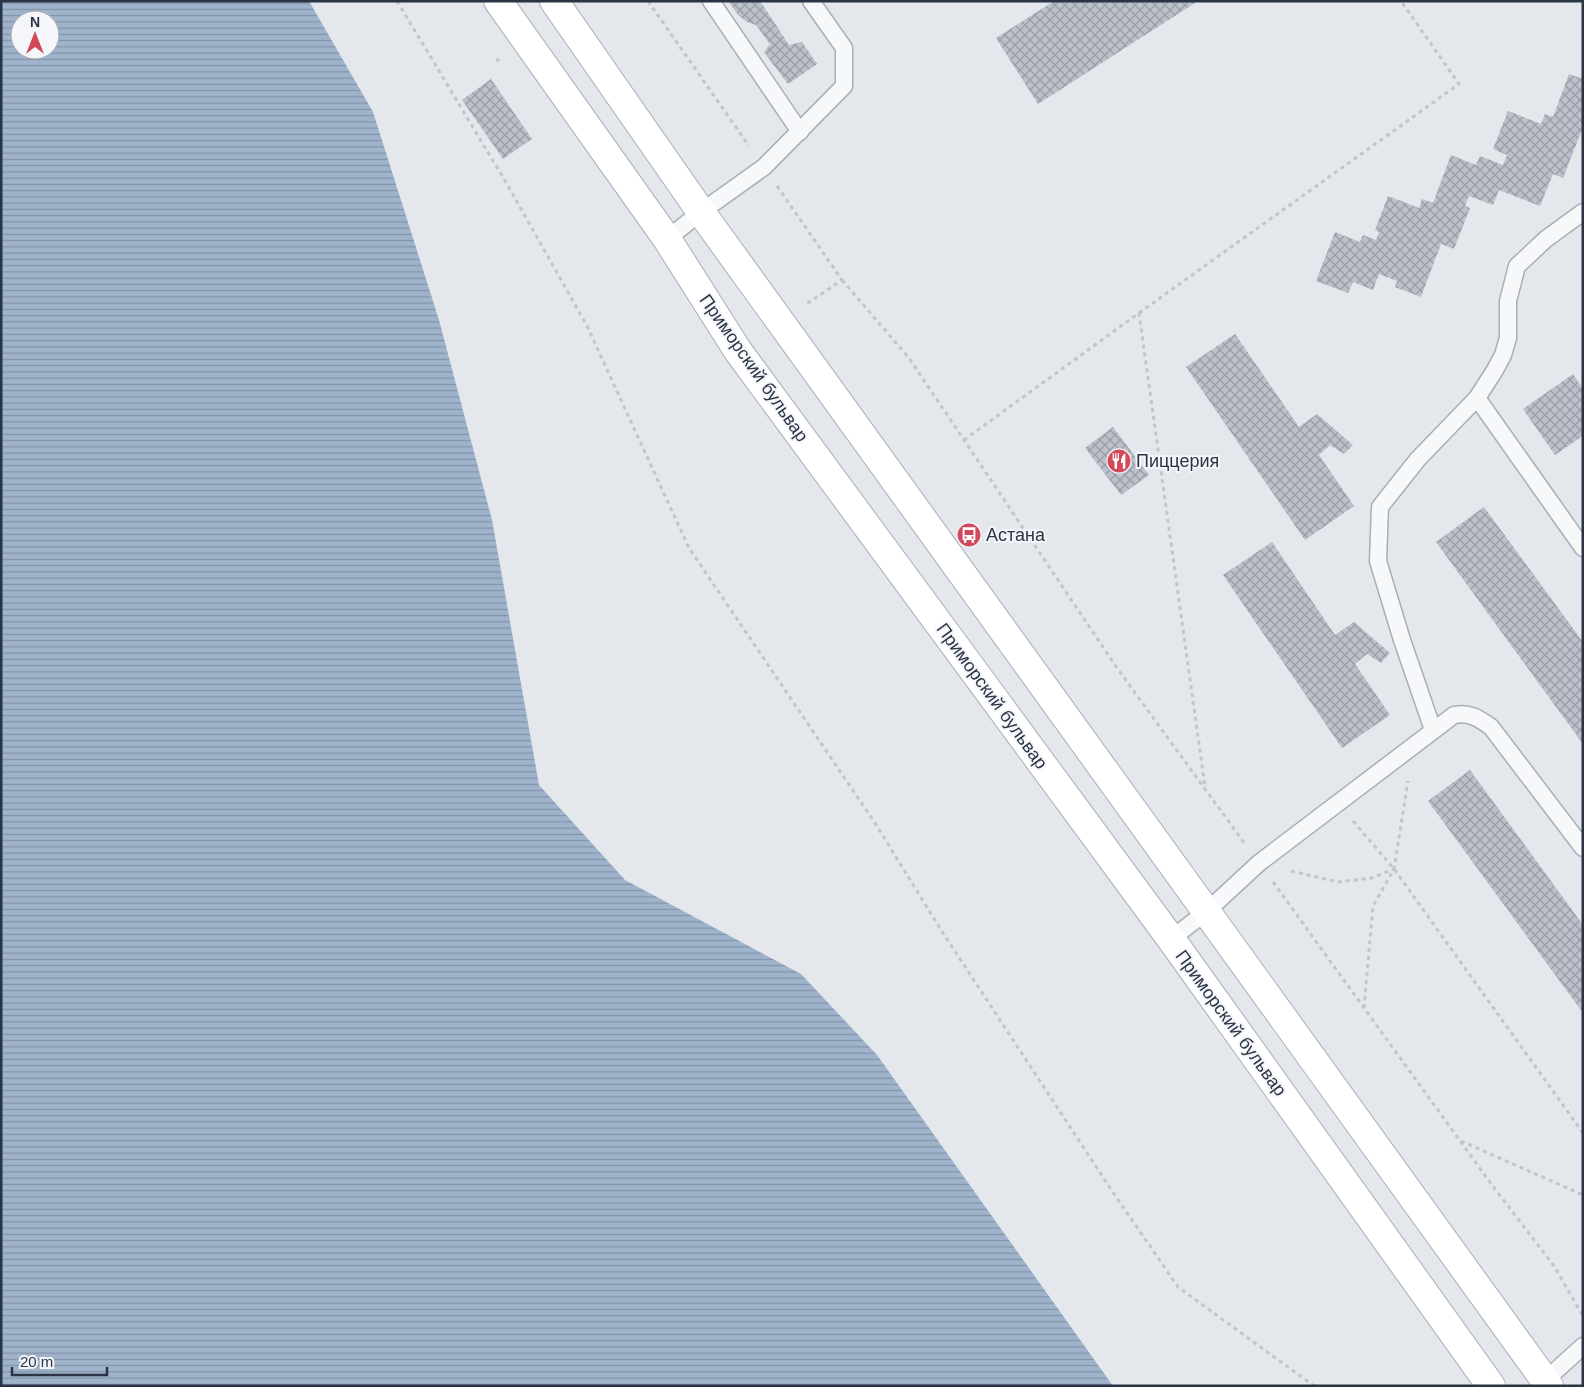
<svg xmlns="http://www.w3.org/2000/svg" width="1584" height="1387" viewBox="0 0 1584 1387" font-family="Helvetica,sans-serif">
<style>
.water{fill:url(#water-rules);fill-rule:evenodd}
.building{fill:url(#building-cross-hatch)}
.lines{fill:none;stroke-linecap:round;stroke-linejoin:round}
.lane-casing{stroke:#a9aeb7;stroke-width:19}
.secondary-casing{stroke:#a9aeb7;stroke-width:30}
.path{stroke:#c2c5cb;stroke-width:3;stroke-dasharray:4 4;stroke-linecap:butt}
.lane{stroke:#f7f8fa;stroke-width:16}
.secondary{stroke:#fff;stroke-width:28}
.labels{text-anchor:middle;stroke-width:4;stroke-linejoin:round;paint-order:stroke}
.street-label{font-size:18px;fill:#2b3445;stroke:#f4f6f9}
.poi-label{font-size:18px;fill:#2b3445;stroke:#f4f6f9;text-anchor:start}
</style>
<defs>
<pattern id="water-rules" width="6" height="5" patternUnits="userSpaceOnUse" patternTransform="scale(1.25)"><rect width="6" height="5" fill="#9fb4cc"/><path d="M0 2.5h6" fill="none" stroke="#8293a7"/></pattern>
<pattern id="building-cross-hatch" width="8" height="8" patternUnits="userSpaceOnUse" patternTransform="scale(1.25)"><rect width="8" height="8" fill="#bbc0ca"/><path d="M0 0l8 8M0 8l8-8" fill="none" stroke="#989da6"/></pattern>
</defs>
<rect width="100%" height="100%" fill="#e4e7ec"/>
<path class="water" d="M1,1H309L373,112L439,320L492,520L539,785L625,880L801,974L877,1055L1113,1386H1ZM20,20H50V50H20Z"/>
<g class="building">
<path d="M728,1H760L789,45L802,42L817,64L788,84L764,52L770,44L756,25L747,22L739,16Z"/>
<path d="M1054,1H1198L1038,104L996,38Z"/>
<path d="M1569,74L1583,79V122L1581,126L1583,127L1563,178L1553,174L1540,206L1499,190L1493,205L1469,196L1465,206L1470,208L1454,249L1441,244L1421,297L1395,287L1397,281L1379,274L1373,290L1353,282L1348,293L1316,281L1335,232L1360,242L1363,235L1376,240L1379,232L1375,230L1388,196L1419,208L1422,199L1433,203L1451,155L1476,165L1480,156L1503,165L1507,155L1493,149L1508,111L1541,124L1545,114L1553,117Z"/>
<path d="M491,79L532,139L503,159L462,100Z"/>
<path d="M1235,334L1299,427L1317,414L1353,445L1344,454L1330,445L1319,455L1354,506L1305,540L1186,367Z"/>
<path d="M1573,374L1583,389V436L1555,455L1523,409Z"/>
<path d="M1113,427L1149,475L1121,495L1085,448Z"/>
<path d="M1484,507L1583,642V744L1436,542Z"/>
<path d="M1272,542L1335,635L1354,622L1390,653L1381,663L1367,654L1355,664L1390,715L1342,748L1223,575Z"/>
<path d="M1470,770L1583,925V1013L1428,801Z"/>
</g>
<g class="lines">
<defs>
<g id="lane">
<path d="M711,1L800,132"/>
<path d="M667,239L701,212L764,167L844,86V48L811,1"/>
<path d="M1477,398L1583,548"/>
<path d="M1433,730L1402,640L1378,561L1380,507L1418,459L1477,398L1495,370L1503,355L1508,338V301L1517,266L1546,239L1583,212"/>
<path d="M1171,939L1206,912L1259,863L1454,715C1470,712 1478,718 1491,727L1583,848"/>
<path d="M1540,1385L1583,1346"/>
</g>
<g id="secondary">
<path d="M498,1L667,239L738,351L1171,939L1491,1386"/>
<path d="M554,1L701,212L1549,1386"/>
</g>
</defs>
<use href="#lane" class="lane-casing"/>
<use href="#secondary" class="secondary-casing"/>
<g class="path">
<path d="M397,1L507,184L587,326L689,548L875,823L941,930L1110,1188L1178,1287L1314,1386"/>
<path d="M648,1L749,146"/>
<path d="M496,61L502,57"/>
<path d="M777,186L842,280L805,305"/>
<path d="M842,280L909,358L1117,668L1245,844"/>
<path d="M1139,313L1459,84L1401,1"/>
<path d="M964,440L1139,313L1205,787"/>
<path d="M1353,821L1394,869L1583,1133"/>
<path d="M1291,871L1338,882L1372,878L1394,869"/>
<path d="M1273,882L1492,1185L1554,1266L1583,1316"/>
<path d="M1364,1008L1373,906L1394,869L1408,781"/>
<path d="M1461,1141L1583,1195"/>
</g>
<use href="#lane" class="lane"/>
<use href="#secondary" class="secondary"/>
</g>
<defs>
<symbol id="restaurant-disc" viewBox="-11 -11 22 22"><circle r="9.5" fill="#d1495b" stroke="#f4f6f9"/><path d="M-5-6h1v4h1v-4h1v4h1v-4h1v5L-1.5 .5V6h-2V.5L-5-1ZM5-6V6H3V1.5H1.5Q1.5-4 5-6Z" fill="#fff"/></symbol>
<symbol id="bus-disc" viewBox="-11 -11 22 22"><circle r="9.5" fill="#d1495b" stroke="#f4f6f9"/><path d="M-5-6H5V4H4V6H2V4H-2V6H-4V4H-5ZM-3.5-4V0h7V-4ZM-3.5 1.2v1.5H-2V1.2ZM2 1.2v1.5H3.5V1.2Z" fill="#fff"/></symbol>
</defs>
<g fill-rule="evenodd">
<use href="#restaurant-disc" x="1105" y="447" width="28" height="28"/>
<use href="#bus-disc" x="955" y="521" width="28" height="28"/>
</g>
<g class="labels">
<g class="street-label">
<text transform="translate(754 368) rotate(55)" y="6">Приморский бульвар</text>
<text transform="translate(992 696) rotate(54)" y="6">Приморский бульвар</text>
<text transform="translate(1231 1023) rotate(54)" y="6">Приморский бульвар</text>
</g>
<g class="poi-label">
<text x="1136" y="467">Пиццерия</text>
<text x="986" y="541">Астана</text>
</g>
</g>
<rect width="1584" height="1387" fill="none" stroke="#2b3445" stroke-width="5"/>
<g transform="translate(35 35)"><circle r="24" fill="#f4f6f9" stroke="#a4a8b1"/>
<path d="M0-4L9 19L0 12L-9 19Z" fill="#d1495b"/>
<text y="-8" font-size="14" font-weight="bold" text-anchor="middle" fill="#2b3445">N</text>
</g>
<path d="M12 1367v8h95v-8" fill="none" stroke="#2b3445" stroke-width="2.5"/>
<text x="20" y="1367" font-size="15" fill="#2b3445" stroke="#f4f6f9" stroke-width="4" paint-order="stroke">20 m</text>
</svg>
